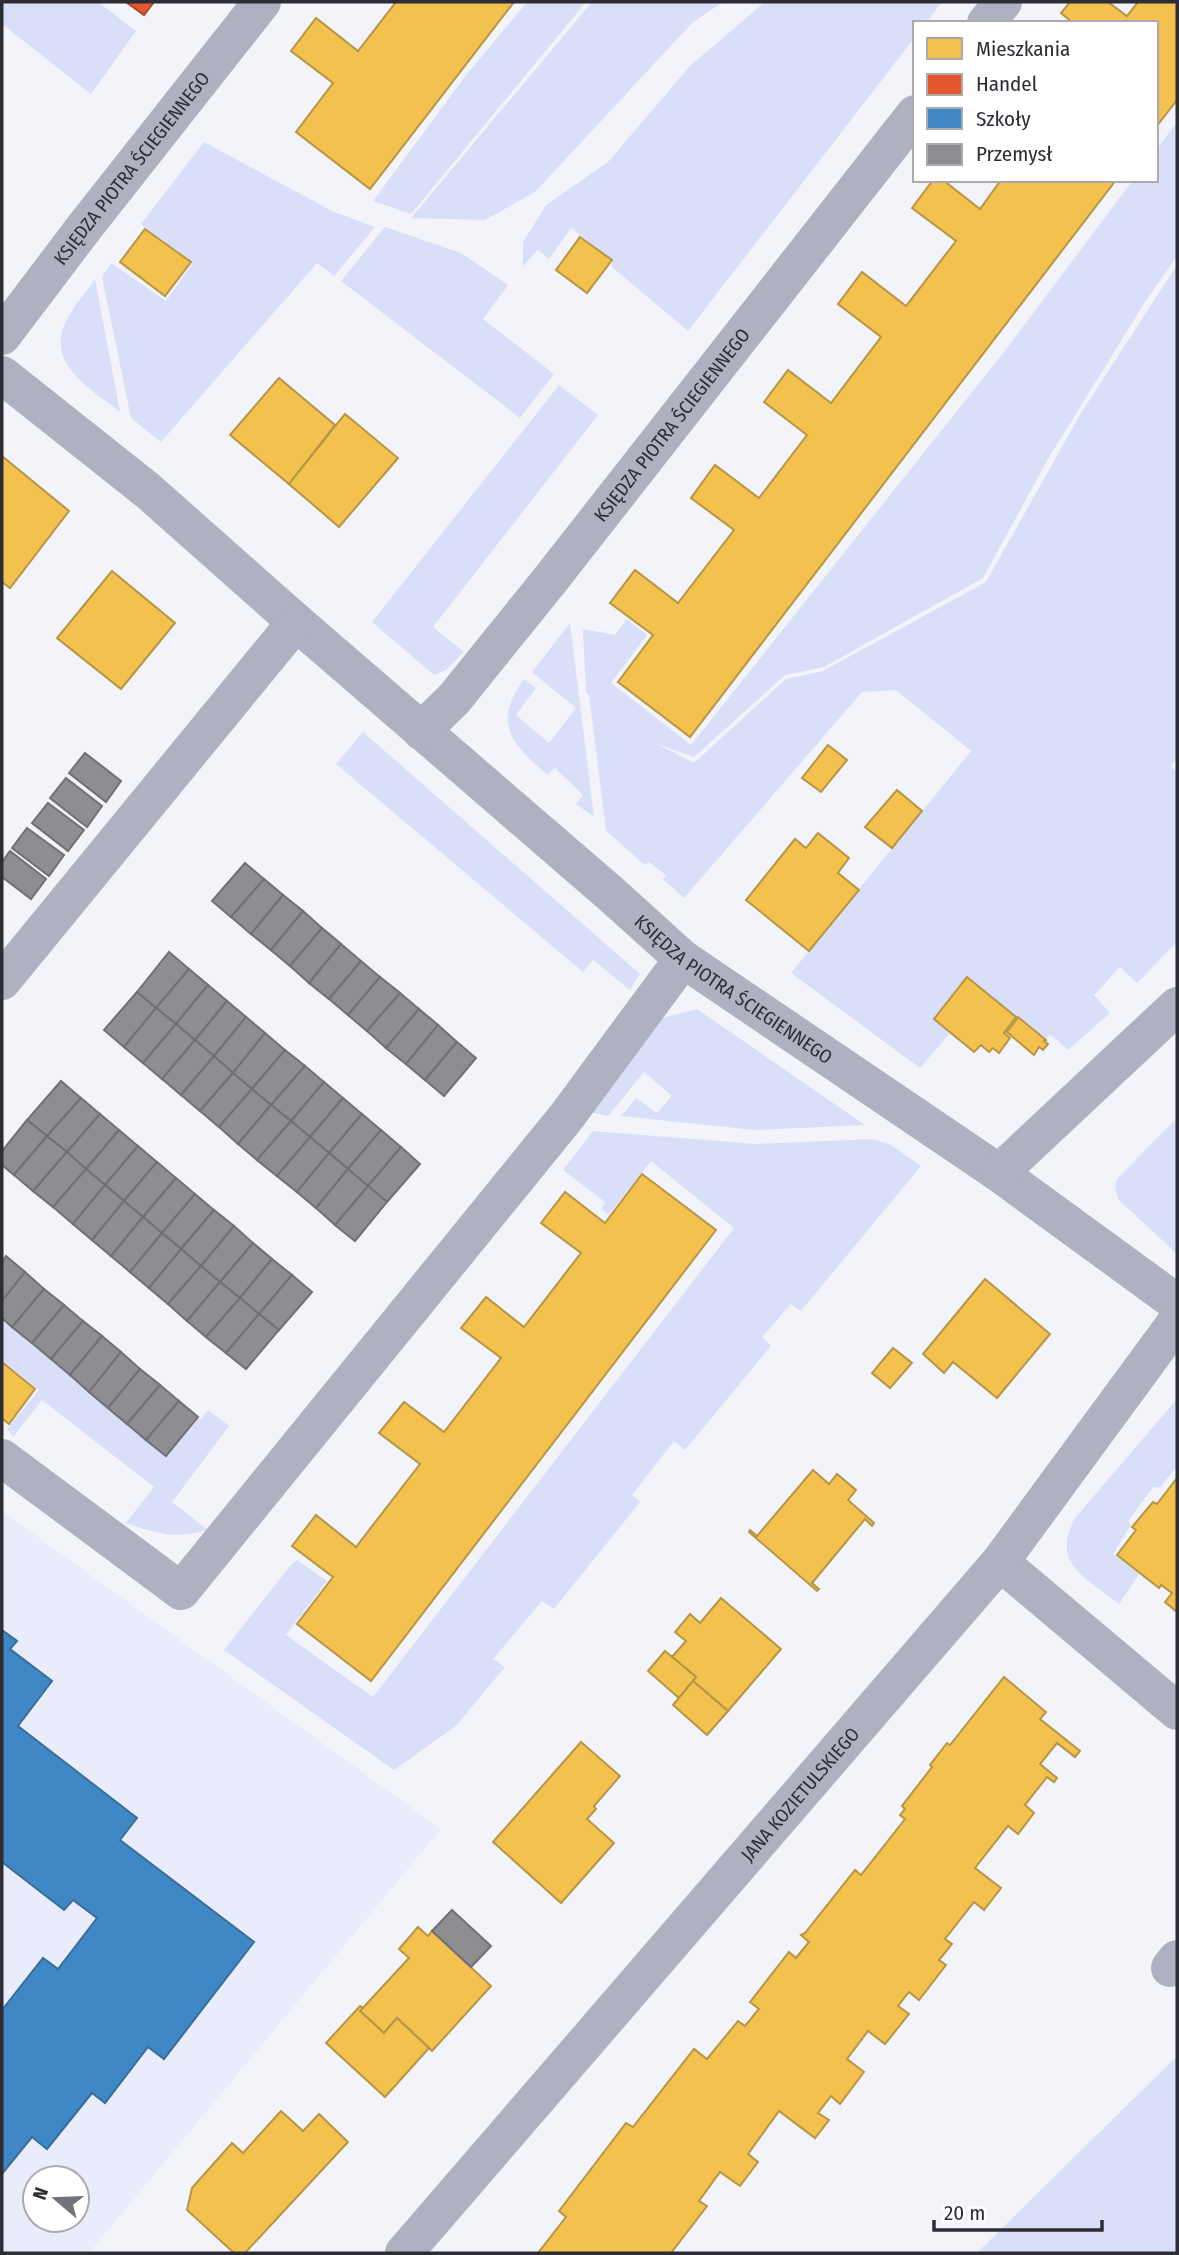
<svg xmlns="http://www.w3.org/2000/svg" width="1179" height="2255" viewBox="0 0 1179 2255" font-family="'Fira Sans Condensed',sans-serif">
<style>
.built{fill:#e9ecfb;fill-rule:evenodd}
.green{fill:#d9dff8}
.homes{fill:#f2c14e;stroke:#b79546;stroke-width:2}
.shops{fill:#e4572e;stroke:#ad4a30;stroke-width:2}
.schools{fill:#3f88c5;stroke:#396d9a;stroke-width:2}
.industry{fill:#8d8d92;stroke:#707076;stroke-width:2}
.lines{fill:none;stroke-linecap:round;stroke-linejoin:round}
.minor{stroke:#aeb1bf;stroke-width:38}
.labels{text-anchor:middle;stroke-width:7;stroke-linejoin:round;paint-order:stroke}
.street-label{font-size:19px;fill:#2c2d35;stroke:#fff}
</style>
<rect width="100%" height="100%" fill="#f2f4fa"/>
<path class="built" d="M2,1511L441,1829L89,2253H2ZM35,2178H77V2220H35Z"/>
<g class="green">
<path d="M2,2H98L136,31L91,94L2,24Z"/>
<path d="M527,2H586L411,214L373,201L467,74Z"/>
<path d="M592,2H723L692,23L535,192L485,220L411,218Z"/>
<path d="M765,2H942L926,23H915V37L688,331L612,267V260L571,228L549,259L538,250L523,266V242L546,205L608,162L690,66Z"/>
<path d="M1177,122V256L1145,302L1048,459L983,578L824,667L785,675L694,757L657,744L694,763L786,679L823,671L986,582L1081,413L1177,265V758L1171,766L1177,772V942L1137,983L1120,967L1094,995L1110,1013L1068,1050L1050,1034L1046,1040L967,977L934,1018L950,1033L920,1068L791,973L971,751L896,690L862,692L684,898L663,879L666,875L649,862L645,865L606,831L589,695L586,692L583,629L615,635L627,619L647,635L611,683L691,745L1004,352L1133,180H1156V150Z"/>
<path d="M204,142L334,212L375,227L334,276L317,263L161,442L131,418L102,277L111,263L166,301L193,263L141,224Z"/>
<path d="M385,227L461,253L508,285L483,319L554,374L520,418L341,281Z"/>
<path d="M95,279L120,412C98,394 56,371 61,337C64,316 84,296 95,279Z"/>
<path d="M559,385L598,415L433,627L464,652L446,670L434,675L372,622Z"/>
<path d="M570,623L594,817L576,804L583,795L555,768L547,775C513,744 491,724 524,679L536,688L516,715L549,743L576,708L532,672Z"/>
<path d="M363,732L640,974L630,990L593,960L583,972L336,764Z"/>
<path d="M697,1009L865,1125L754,1130L621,1116L636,1098L657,1113L672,1096L644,1072L608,1116L589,1112L659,1019Z"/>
<path d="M1177,1118V1254L1118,1199L1115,1187L1117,1179Z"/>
<path d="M593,1131L755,1144L872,1139L891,1145L921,1166L801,1311L791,1304L762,1337L771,1346L685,1450L674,1441L632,1495L640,1502L554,1609L542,1601L493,1659L505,1667L456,1726L394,1770L224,1650L290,1566L297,1560L327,1581L286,1635L373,1697L734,1228L651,1161L608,1215L601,1209L605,1202L563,1170Z"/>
<path d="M2,1318L166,1456L198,1417L201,1419L208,1410L229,1426L172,1502L208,1530C176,1539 157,1534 126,1523L154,1487L42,1400L13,1437L7,1429L39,1390L2,1360Z"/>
<path d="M1177,1399V1466L1160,1488L1153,1487L1128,1521L1131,1525L1113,1554L1139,1574L1119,1604C1086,1577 1050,1564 1075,1518Z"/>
<path d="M1177,2056V2253H977Z"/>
</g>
<g class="homes">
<path d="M396,2H514L370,189L296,132L333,83L291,51L316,18L358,51Z"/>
<path d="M1070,2H1108L1127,16L1138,2H1177V100L1156,127V23H1073L1061,13Z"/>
<path d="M933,180H943L980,209L1001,180H1116L690,737L618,682L653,635L610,603L635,570L678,603L734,530L691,498L715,465L759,498L807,435L764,402L788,370L831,403L881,337L838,304L862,272L906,306L956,241L912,208Z"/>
<path d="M145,229L191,262L165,296L120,262Z"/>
<path d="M580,237L612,260L587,293L556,270Z"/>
<path d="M279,378L335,425L289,484L230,435Z"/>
<path d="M345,414L398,458L339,527L289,484Z"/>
<path d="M2,456L69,511L10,588L2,582Z"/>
<path d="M112,571L175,623L121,689L57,638Z"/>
<path d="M828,745L847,760L821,792L802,778Z"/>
<path d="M897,790L922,811L892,848L865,827Z"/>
<path d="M818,833L849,858L838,873L859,890L809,951L746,900L795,839L806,848Z"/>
<path d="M967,977L1016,1017L1004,1033L1010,1038L999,1053L993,1048L989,1052L981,1045L974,1052L934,1019Z"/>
<path d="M1018,1017L1046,1040L1044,1041L1048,1044L1043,1050L1039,1047L1034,1055L1007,1032Z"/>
<path d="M642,1174L716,1230L371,1681L297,1624L333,1577L292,1546L316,1515L356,1547L420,1464L379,1433L404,1402L444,1432L501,1358L461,1328L486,1297L524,1327L581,1253L541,1223L565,1192L605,1223Z"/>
<path d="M985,1279L1050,1334L997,1398L953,1362L944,1373L923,1354Z"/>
<path d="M893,1348L912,1363L890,1388L872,1373Z"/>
<path d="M2,1362L35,1389L9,1424L2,1418Z"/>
<path d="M813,1470L829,1484L837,1474L856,1490L848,1500L874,1523L872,1526L865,1519L812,1583L819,1589L817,1591L749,1532L750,1530L757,1536Z"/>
<path d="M1177,1478V1612L1165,1602L1172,1593L1161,1585L1159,1588L1117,1555L1136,1530L1132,1527L1153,1502L1157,1504Z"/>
<path d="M721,1598L781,1649L728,1711L693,1681L696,1677L672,1657L686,1641L675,1632L690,1614L700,1623Z"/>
<path d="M665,1651L696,1677L679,1698L648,1671Z"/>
<path d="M1004,1677L1046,1712L1040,1719L1080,1751L1075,1757L1057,1743L1040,1764L1057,1778L1054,1782L1047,1777L1025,1805L1034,1813L1018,1834L1008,1826L975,1868L1001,1888L984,1910L974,1902L945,1939L952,1944L939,1960L946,1965L919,2000L909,1992L898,2006L909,2014L885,2044L868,2031L847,2059L864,2072L840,2104L831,2096L818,2113L829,2120L815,2138L779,2111L748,2154L758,2162L740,2186L720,2172L699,2201L707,2206L671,2253H538L566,2217L559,2211L626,2123L633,2127L694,2049L707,2059L738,2021L745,2026L759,2009L750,2002L789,1952L796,1958L809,1942L801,1935L805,1933L855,1870L861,1875L905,1819L900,1815L905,1809L902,1806L932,1767L930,1765L947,1743L950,1745Z"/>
<path d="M693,1681L728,1711L707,1735L673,1705Z"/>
<path d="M581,1742L620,1776L594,1806L596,1809L587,1819L614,1843L561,1903L493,1842Z"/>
<path d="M418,1927L428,1936L432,1931L491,1986L432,2051L397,2018L384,2033L360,2011L409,1958L399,1949Z"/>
<path d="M360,2006L363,2008L360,2011L384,2033L397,2018L429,2048L385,2097L326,2043Z"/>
<path d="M281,2111L303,2131L319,2114L348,2142L245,2253H234L187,2210L192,2188L232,2143L243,2153Z"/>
</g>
<path class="shops" d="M126,2H154L144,15Z"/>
<path class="schools" d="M2,1630L17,1641L10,1649L52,1681L18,1726L137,1818L120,1840L254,1942L164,2059L148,2047L105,2103L92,2093L47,2149L32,2137L2,2174V2010L43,1958L58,1969L97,1918L73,1900L64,1910L2,1862Z"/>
<g class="industry">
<path d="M85,753L121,781L106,802L69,773Z"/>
<path d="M66,778L102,806L87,827L50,798Z"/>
<path d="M48,803L84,830L68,851L32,823Z"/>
<path d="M27,828L64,855L49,876L12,848Z"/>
<path d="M10,851L46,879L31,899L2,877V862Z"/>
<path d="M245,863L264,879L231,917L212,901Z"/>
<path d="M264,879L283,895L251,934L231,917Z"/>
<path d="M283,895L303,911L271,950L251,934Z"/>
<path d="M303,911L322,928L290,966L271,950Z"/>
<path d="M322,928L341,944L309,983L290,966Z"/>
<path d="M341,944L361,961L329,999L309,983Z"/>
<path d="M169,952L189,969L156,1008L137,992Z"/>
<path d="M361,961L380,977L348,1015L329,999Z"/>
<path d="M189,969L208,985L176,1024L156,1008Z"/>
<path d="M380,977L400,993L367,1031L348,1015Z"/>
<path d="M208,985L227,1001L195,1040L176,1024Z"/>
<path d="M137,992L156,1008L124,1047L104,1030Z"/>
<path d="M400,993L419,1009L386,1048L367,1031Z"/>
<path d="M227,1001L246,1017L214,1056L195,1040Z"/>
<path d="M156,1008L176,1024L143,1063L124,1047Z"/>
<path d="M419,1009L438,1025L406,1064L386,1048Z"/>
<path d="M246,1017L265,1033L233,1073L214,1056Z"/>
<path d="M176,1024L195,1040L162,1079L143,1063Z"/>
<path d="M438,1025L457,1042L425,1080L406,1064Z"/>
<path d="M265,1033L285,1050L252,1089L233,1073Z"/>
<path d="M195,1040L214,1056L181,1095L162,1079Z"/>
<path d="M457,1042L476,1058L444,1096L425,1080Z"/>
<path d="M285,1050L305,1066L271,1105L252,1089Z"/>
<path d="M214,1056L233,1073L200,1111L181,1095Z"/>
<path d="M305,1066L324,1082L291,1121L271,1105Z"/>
<path d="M233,1073L252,1089L219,1127L200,1111Z"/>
<path d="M61,1081L81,1098L47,1136L27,1120Z"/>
<path d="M324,1082L343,1098L310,1137L291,1121Z"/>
<path d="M252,1089L271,1105L238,1144L219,1127Z"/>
<path d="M81,1098L100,1114L67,1152L47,1136Z"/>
<path d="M343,1098L362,1114L329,1153L310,1137Z"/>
<path d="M271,1105L291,1121L257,1160L238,1144Z"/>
<path d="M100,1114L119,1130L86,1169L67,1152Z"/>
<path d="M362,1114L381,1130L348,1169L329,1153Z"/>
<path d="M27,1120L47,1136L14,1175L2,1165V1151Z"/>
<path d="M291,1121L310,1137L277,1176L257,1160Z"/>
<path d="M119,1130L138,1146L105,1185L86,1169Z"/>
<path d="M381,1130L401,1147L368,1186L348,1169Z"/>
<path d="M47,1136L67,1152L33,1191L14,1175Z"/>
<path d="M310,1137L329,1153L297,1192L277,1176Z"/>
<path d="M138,1146L157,1162L124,1201L105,1185Z"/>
<path d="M401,1147L420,1164L387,1202L368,1186Z"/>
<path d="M67,1152L86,1169L53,1207L33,1191Z"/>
<path d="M329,1153L348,1169L316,1208L297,1192Z"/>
<path d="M157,1162L176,1178L143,1217L124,1201Z"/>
<path d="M86,1169L105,1185L73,1224L53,1207Z"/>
<path d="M348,1169L368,1186L335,1225L316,1208Z"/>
<path d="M176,1178L195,1194L162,1233L143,1217Z"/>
<path d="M105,1185L124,1201L92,1240L73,1224Z"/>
<path d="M368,1186L387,1202L355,1241L335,1225Z"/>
<path d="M195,1194L214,1210L181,1249L162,1233Z"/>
<path d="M124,1201L143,1217L111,1256L92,1240Z"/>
<path d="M214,1210L234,1226L201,1266L181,1249Z"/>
<path d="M143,1217L162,1233L130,1272L111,1256Z"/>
<path d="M234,1226L253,1243L220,1282L201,1266Z"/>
<path d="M162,1233L181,1249L149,1288L130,1272Z"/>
<path d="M253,1243L272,1259L240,1298L220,1282Z"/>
<path d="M181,1249L201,1266L168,1304L149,1288Z"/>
<path d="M6,1256L25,1272L2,1301V1262Z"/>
<path d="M272,1259L292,1275L259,1314L240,1298Z"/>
<path d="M201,1266L220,1282L187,1321L168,1304Z"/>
<path d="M25,1272L44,1289L12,1327L2,1318V1301Z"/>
<path d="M292,1275L312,1292L279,1330L259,1314Z"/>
<path d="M220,1282L240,1298L206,1337L187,1321Z"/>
<path d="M44,1289L64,1305L32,1343L12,1327Z"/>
<path d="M240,1298L259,1314L226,1353L206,1337Z"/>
<path d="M64,1305L83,1321L51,1359L32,1343Z"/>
<path d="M259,1314L279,1330L246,1369L226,1353Z"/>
<path d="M83,1321L102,1336L70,1375L51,1359Z"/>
<path d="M102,1336L121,1352L89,1392L70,1375Z"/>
<path d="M121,1352L140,1369L108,1408L89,1392Z"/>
<path d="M140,1369L160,1385L127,1424L108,1408Z"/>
<path d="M160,1385L179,1401L146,1440L127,1424Z"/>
<path d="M179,1401L198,1417L166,1456L146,1440Z"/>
<path d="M452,1910L491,1946L471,1967L432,1931Z"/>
</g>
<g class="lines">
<g class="minor">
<path d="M986,23L1003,2"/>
<path id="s1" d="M2,336L83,229L262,2"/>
<path id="s2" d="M2,375L147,490L296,622L611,894L683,959L999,1173L1177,1303"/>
<path id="s3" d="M421,731L454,699L550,580L915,114"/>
<path d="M2,981L296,622"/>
<path d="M999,1173L1177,1006"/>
<path d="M2,1458L181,1591L567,1116L683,959"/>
<path d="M1000,1562L1177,1711"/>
<path d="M1170,1968L1177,1959"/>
<path id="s4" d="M404,2253L1000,1562L1177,1321"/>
</g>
</g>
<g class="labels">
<g class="street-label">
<text dy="7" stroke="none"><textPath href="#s1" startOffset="212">KSIĘDZA PIOTRA ŚCIEGIENNEGO</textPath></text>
<text dy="7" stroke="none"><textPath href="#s3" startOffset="396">KSIĘDZA PIOTRA ŚCIEGIENNEGO</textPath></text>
<text dy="7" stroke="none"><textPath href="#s2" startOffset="956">KSIĘDZA PIOTRA ŚCIEGIENNEGO</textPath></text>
<text dy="7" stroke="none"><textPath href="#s4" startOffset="606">JANA KOZIETULSKIEGO</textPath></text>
</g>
</g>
<rect width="1179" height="2255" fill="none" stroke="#2c2d35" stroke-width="7"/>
<rect x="913" y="21" width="245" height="161" fill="#ffffff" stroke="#ababae" stroke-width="2"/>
<rect x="927" y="38" width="35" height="21" fill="#f2c14e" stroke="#ababae" stroke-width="2"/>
<text x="976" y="56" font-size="21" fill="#2c2d35">Mieszkania</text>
<rect x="927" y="74" width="35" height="21" fill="#e4572e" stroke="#ababae" stroke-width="2"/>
<text x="976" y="91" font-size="21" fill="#2c2d35">Handel</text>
<rect x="927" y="108" width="35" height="21" fill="#3f88c5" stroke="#ababae" stroke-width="2"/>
<text x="976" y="126" font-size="21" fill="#2c2d35">Szkoły</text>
<rect x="927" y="144" width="35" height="21" fill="#8d8d92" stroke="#ababae" stroke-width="2"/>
<text x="976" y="161" font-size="21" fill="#2c2d35">Przemysł</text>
<g transform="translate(56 2199) rotate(289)"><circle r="33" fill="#ffffff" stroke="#ababae" stroke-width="2"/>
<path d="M0-5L12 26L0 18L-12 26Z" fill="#71737a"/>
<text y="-10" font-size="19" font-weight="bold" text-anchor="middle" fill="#2c2d35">N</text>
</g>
<path d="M934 2220v10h168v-10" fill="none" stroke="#2c2d35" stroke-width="3.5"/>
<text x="944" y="2220" font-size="21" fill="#2c2d35" stroke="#ffffff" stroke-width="5" paint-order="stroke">20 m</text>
</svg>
